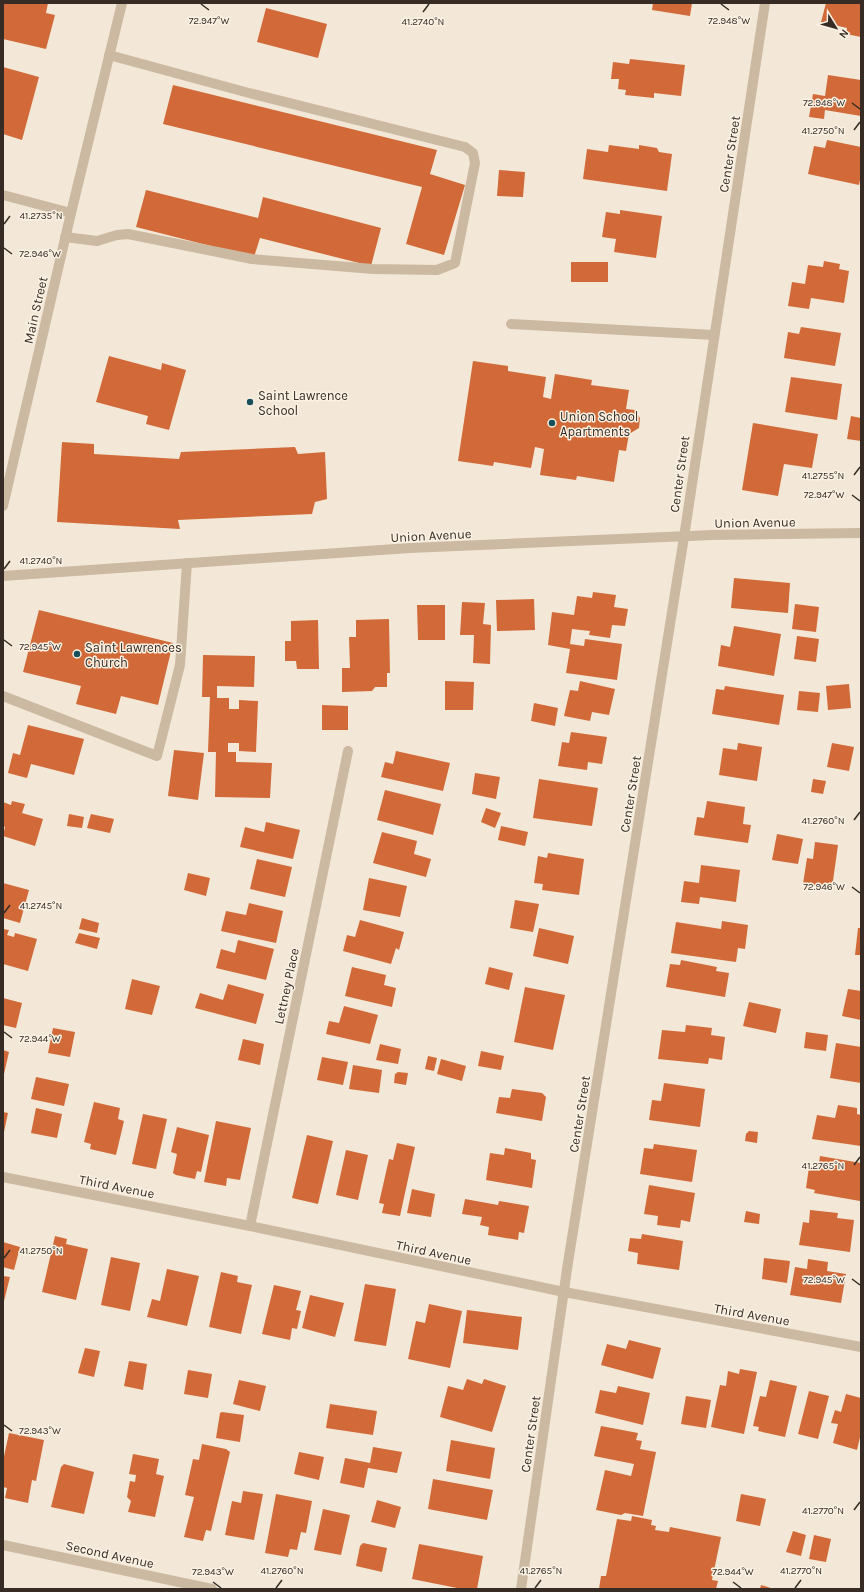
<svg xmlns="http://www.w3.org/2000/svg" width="864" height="1592" viewBox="0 0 864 1592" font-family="Karla,sans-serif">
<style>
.building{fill:#d16a38}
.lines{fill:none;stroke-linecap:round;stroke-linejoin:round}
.service{stroke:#ccb9a2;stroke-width:10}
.minor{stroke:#ccb9a2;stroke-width:10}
.tertiary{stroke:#ccb9a2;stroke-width:10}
.ticks{fill:none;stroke:#362c25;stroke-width:1.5}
.poi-dot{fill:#17505b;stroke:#fbf2e4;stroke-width:1.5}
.labels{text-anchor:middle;stroke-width:3;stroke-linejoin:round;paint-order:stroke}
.street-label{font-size:13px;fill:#362c25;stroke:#fbf2e4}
.poi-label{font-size:13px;fill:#362c25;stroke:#fbf2e4;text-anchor:start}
.ticks-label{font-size:10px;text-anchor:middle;fill:#362c25;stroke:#fbf2e4;stroke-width:3;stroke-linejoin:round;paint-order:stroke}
</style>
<rect width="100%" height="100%" fill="#f3e8d7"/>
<g class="building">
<path d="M3,3H48L46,13L55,15L46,49L3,39Z"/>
<path d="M653,3H692L690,16L652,10Z"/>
<path d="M826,3H861V37L846,34L847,28L821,22Z"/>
<path d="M266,8L327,24L318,58L257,42Z"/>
<path d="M630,59L685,65L681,96L654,93V98L625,95L626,90L618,89L619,79H611L613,62L629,64Z"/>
<path d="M3,67L39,77L22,140L3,134Z"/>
<path d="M828,75L861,80V116L825,110L824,119L809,117L813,94L825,96Z"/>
<path d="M173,85L437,150L430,174L465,185L444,255L406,244L422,187L163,124Z"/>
<path d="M827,140L861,147V175L859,185L808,174L814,146L825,148Z"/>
<path d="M609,145L639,149V145L657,148L659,152L672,154L667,191L583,179L587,149L608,152Z"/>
<path d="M499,170L525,172L523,197L497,196Z"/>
<path d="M146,190L258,218L263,197L381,228L371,266L260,238L254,257L136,227Z"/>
<path d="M620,210L662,216L656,258L614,252L616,239L602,237L606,212L620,214Z"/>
<path d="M824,261L840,264L839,269L849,271L844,303L811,298L809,309L788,306L792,282L805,284L808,265L823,267Z"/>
<rect x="571" y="262" width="37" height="20"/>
<path d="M801,327L841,333L835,366L784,358L788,332L799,334Z"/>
<path d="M109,356L161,370L162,363L186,370L169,430L146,424L148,416L96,402Z"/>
<path d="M473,361L508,366V371L546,377L543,397L551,399L555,374L592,380L591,385L629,390L626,409L635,410L640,418L639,428L629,434L626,451L619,450L614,482L577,476L576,480L540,475L544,449L535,447L531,468L494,462L493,466L458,461Z"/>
<path d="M791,377L842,384L837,420L785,412Z"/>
<path d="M851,416L861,418V441L847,439Z"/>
<path d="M753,423L818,434L812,468L784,464L778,496L742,490Z"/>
<path d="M62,442L94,444V454L179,459L181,452L295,447L298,454L325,452L327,499L315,502L312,514L178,520L180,529L57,522Z"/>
<path d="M734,578L790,583L788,613L731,608Z"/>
<path d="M593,592L616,595L614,607L628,609L625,626L612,625L610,638L589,635L590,631L572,629L570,644L584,646L585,639L622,644L617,680L566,673L570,649L548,645L552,612L574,615L577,596L592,598Z"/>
<path d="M534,599L535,630L497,631L496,600Z"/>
<path d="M462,602L485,603L483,624L491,625L490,664L473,663L474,635H460Z"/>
<path d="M795,604L819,607L816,632L792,629Z"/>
<path d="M417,605H445V640H418Z"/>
<path d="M39,610L173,643L158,705L121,696L116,714L76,704L81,686L23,672Z"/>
<path d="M389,619L390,673H387V687H375L372,691L342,692V668H350L349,637H356V620Z"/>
<path d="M318,620L319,669H297L296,661H285V641H291V621Z"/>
<path d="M734,626L781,634L774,676L718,666L721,645L730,647Z"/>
<path d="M797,636L819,639L816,662L794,659Z"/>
<path d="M203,655L255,656L254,687L217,686V698H229V709H239V700L258,701L256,752L239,751V743H228V752H236V762L272,763L270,798L215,797L216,752H208L210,697H202Z"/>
<path d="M445,681L474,682L473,710H445Z"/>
<path d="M580,681L615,689L609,715L592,712L590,721L564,716L570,690L578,691Z"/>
<path d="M849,684L851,708L828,710L826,686Z"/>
<path d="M725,686L784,695L779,725L712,714L716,689L724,690Z"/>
<path d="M799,691L820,693L818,712L797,710Z"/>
<path d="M534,703L558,708L555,726L531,721Z"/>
<path d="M322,705L348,706V730H322Z"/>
<path d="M28,725L84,739L74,775L31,764L27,778L8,773L13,753L20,755Z"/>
<path d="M571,732L607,737L602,764L588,762L587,770L558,766L562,742L569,743Z"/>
<path d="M738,743L762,747L757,781L719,775L723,748L737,750Z"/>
<path d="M832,743L854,747L849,771L827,767Z"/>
<path d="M174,750L204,753L198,800L168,796Z"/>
<path d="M396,751L450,763L443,791L381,777L385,762L393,764Z"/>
<path d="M475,773L500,777L496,799L472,794Z"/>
<path d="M539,779L598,788L592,826L533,818Z"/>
<path d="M813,779L826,781L823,794L811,792Z"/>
<path d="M385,790L441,804L433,835L377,820Z"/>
<path d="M12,801L25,804L22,813L43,819L35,846L3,836L5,827L3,826V802L11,805Z"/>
<path d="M707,801L745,807L743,824L751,825L748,843L694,835L697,817L704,818Z"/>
<path d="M486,808L501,813L495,828L481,822Z"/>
<path d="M69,814L84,817L82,828L67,826Z"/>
<path d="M91,814L114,819L110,833L87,828Z"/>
<path d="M266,822L300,830L293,859L240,847L245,827L264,832Z"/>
<path d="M501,826L528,832L525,846L498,840Z"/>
<path d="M382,832L417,841L414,854L431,859L426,877L373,863Z"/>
<path d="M777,834L803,839L798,864L772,860Z"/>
<path d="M815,842L838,845L832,888L803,884L807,858L813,859Z"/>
<path d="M548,853L584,859L579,895L542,890L543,884L534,883L538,856L547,858Z"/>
<path d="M257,859L292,867L285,897L250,889Z"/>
<path d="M701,865L740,870L736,902L700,897L699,904L681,902L684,881L699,883Z"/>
<path d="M188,873L210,878L206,896L184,890Z"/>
<path d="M369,878L407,886L400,917L363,910Z"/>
<path d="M3,883L29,890L20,923L3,918Z"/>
<path d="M515,900L539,904L533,932L510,928Z"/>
<path d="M249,903L283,911L276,943L221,931L226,911L246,915Z"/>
<path d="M82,918L99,923L97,933L79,929Z"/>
<path d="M360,920L404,932L399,950L396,948L391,964L343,951L347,935L355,937Z"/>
<path d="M722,921L748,925L745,949L738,948L736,962L671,953L676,922L721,929Z"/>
<path d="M539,928L574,936L568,964L533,956Z"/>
<path d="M858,928H861V955H855Z"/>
<path d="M3,929L9,930L7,935L14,937L15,933L37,939L28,971L3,964Z"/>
<path d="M79,933L100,938L97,949L75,943Z"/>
<path d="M238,940L274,949L266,980L216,968L221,949L235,953Z"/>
<path d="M681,960L717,967L716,971L729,973L725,997L666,987L670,964L680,965Z"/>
<path d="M352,967L386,975L384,985L396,988L392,1007L345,996Z"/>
<path d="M489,967L513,973L509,990L485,984Z"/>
<path d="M132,979L160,986L152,1015L125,1009Z"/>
<path d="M228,984L264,994L256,1024L195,1008L200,993L223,1000Z"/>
<path d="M525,987L565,995L553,1050L514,1042Z"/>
<path d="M848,989L861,991V1020L842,1016Z"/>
<path d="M3,998L22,1003L16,1028L3,1025Z"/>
<path d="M749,1002L781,1009L776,1033L743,1026Z"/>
<path d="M344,1006L378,1015L370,1044L326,1034L329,1021L339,1023Z"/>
<path d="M686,1025L712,1028L711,1035L725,1037L722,1060L709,1058L708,1064L658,1059L662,1030L685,1032Z"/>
<path d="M53,1028L75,1032L70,1057L48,1053Z"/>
<path d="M806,1032L828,1035L826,1051L804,1048Z"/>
<path d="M243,1039L264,1044L260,1065L238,1060Z"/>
<path d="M836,1043L861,1047V1083L830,1078Z"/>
<path d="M380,1044L401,1049L398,1064L376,1060Z"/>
<path d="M3,1050L9,1052L4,1074H3Z"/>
<path d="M481,1051L504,1056L501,1070L478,1066Z"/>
<path d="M428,1056L437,1058L434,1071L425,1069Z"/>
<path d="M322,1057L348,1062L343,1085L317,1080Z"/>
<path d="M441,1059L466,1066L462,1081L437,1074Z"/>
<path d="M353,1065L382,1070L379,1093L349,1089Z"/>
<path d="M398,1072L408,1073L406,1085L394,1083L395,1074Z"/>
<path d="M36,1077L69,1084L64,1106L31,1099Z"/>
<path d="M664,1083L705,1089L700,1127L649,1120L652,1100L661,1101Z"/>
<path d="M512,1089L542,1093L546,1097L542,1121L496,1113L499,1097L510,1098Z"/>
<path d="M94,1102L120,1108L118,1119L124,1121L116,1155L90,1149L91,1144L84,1142Z"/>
<path d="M838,1105L857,1108V1114L861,1115V1146L812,1139L817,1115L835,1118Z"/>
<path d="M36,1108L62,1114L57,1138L31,1133Z"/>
<path d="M3,1112L8,1113L4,1132H3Z"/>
<path d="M143,1114L167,1119L156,1169L132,1164Z"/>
<path d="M216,1121L251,1128L240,1180L227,1178L226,1186L204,1182Z"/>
<path d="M177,1127L209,1135L201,1172L197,1171L195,1179L176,1175L173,1173L177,1154L171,1152Z"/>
<path d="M749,1131L758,1132L757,1143L745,1141L746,1134Z"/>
<path d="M307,1135L333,1141L318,1204L292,1198Z"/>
<path d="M397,1143L415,1147L400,1216L382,1213L384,1204L379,1203L389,1159L393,1160Z"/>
<path d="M654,1144L697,1150L692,1182L640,1174L644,1148L653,1149Z"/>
<path d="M505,1148L531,1153V1159L536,1160L532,1188L486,1180L490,1153L504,1155Z"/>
<path d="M346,1150L368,1155L358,1200L336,1195Z"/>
<path d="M820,1156L861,1163L860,1201L814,1193L815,1190L806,1188L809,1167L818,1169Z"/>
<path d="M649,1185L695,1193L690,1222L681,1220L680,1228L657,1225L658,1216L644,1214Z"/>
<path d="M412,1189L435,1194L431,1217L407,1213Z"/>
<path d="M465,1199L498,1205L499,1201L529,1206L524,1233L519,1232L518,1240L488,1235L489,1227L480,1225L482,1217L462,1214Z"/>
<path d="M810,1210L838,1213L837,1218L854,1220L850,1252L799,1245L803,1222L809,1223Z"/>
<path d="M746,1211L760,1214L759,1224L744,1222Z"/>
<path d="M642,1234L683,1241L679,1270L637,1264L638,1253L628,1251L630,1238L641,1239Z"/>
<path d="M55,1236L67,1239L66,1244L88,1249L76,1300L42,1292Z"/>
<path d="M3,1242L20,1247L14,1270L3,1267Z"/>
<path d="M111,1257L140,1263L130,1311L101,1305Z"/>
<path d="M764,1258L790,1261L787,1283L762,1279Z"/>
<path d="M808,1259L828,1262L827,1271L846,1274L841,1303L790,1295L795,1267L807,1269Z"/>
<path d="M167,1269L199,1276L187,1326L147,1317L152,1299L160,1301Z"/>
<path d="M221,1272L238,1276L237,1282L252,1285L241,1334L209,1327Z"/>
<path d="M3,1276L10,1277L4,1301H3Z"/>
<path d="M365,1284L396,1289L386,1346L354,1341Z"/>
<path d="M274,1285L301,1291L296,1310L301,1311L297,1329L292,1328L290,1340L262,1334Z"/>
<path d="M310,1295L344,1303L335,1337L302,1328Z"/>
<path d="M429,1304L462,1311L450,1368L408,1359L416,1321L425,1323Z"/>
<path d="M467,1310L522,1317L518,1350L463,1343Z"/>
<path d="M629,1340L661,1348L653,1379L601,1365L607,1344L626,1349Z"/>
<path d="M85,1348L100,1351L94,1377L78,1373Z"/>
<path d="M129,1361L147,1364L143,1390L124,1386Z"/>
<path d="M740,1369L757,1372L744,1434L711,1427L720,1385L726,1386L728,1371L739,1374Z"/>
<path d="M188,1370L212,1374L208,1398L184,1394Z"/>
<path d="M467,1379L482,1384L484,1379L506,1386L492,1432L440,1417L448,1386L463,1390Z"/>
<path d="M239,1380L266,1386L260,1411L233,1404Z"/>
<path d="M770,1380L797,1386L785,1437L758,1431L759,1427L753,1426L760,1396L766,1397Z"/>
<path d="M618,1386L650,1393L643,1425L595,1413L600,1390L616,1393Z"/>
<path d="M809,1391L829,1396L818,1439L798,1434Z"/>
<path d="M846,1394L861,1398V1433L857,1450L833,1443L838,1424L831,1423L835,1410L841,1412Z"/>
<path d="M686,1396L711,1400L706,1428L681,1424Z"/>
<path d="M330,1404L377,1411L373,1435L326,1428Z"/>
<path d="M222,1412L244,1415L240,1442L216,1438L220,1413Z"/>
<path d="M601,1426L638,1433L636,1440L642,1441L640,1449L656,1452L643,1516L625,1513L621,1515L596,1510L605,1470L631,1476L634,1464L594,1456Z"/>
<path d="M9,1433L44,1440L36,1481L32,1480L28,1503L5,1498L7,1488L3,1487V1461Z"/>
<path d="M451,1440L495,1448L490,1479L446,1471Z"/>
<path d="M202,1444L226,1449L230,1452L211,1531L206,1530L203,1541L184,1537L194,1497L185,1495L193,1459L199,1460Z"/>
<path d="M373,1447L402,1452L397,1473L368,1468L364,1488L340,1483L345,1458L370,1463Z"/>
<path d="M299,1452L324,1457L319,1480L294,1474Z"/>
<path d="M133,1454L159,1459L156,1474L164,1476L155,1517L128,1512L131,1501L127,1497L130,1481L135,1482L136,1475L129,1474Z"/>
<path d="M64,1464L94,1472L84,1514L51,1507L61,1467Z"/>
<path d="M433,1479L493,1490L487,1520L428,1509Z"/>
<path d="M243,1491L263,1494L254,1540L225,1535L232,1501L241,1503Z"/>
<path d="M276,1494L312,1501L306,1533L301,1532L297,1550L290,1549L288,1557L265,1553Z"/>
<path d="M741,1494L766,1499L760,1526L736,1521Z"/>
<path d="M377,1500L401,1507L395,1528L371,1522Z"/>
<path d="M323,1509L350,1515L341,1555L314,1550Z"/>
<path d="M632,1516L652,1520L651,1525L656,1526L655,1530L669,1532L670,1527L721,1537L712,1580L718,1581L716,1589H599L601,1576H606L617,1519L631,1521Z"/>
<path d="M793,1531L806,1535L801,1556L786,1552Z"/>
<path d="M814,1535L831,1539L826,1562L809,1559Z"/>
<path d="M363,1543L387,1548L382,1572L356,1566L360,1546Z"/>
<path d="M419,1544L483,1556L477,1589H462L412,1579Z"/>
<path d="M761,1585L774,1589H760Z"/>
</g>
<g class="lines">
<g class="service">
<path d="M65,237L97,241L117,235L128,234L252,259L373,269L437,270L455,263L475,163L473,153L465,147L249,93L109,55"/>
<path d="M511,324L714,335"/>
<path d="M3,696L157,756L180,665L187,563"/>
</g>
<g class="minor">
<path d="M3,195L71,213"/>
<path d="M3,576L410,548L712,535L861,533"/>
<path d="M3,1177L250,1226L564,1292L861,1347"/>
<path d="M250,1226L348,751"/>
<path d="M3,1545L212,1589"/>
<path d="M521,1589L567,1269L684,537L765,3"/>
</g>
<path class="tertiary" d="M3,506L71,213L122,3"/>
</g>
<path class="ticks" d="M201,4L209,10M721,4L729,10M423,12L429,4M852,103L860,109M854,130L860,122M4,224L10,216M4,248L12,254M854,475L860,467M852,495L860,501M4,569L10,561M4,640L12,646M854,820L860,812M852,887L860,893M4,913L10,905M4,1032L12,1038M854,1165L860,1157M4,1258L10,1250M852,1279L860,1285M4,1425L12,1431M854,1510L860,1502M213,1582L221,1588M733,1582L741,1588M276,1588L282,1580M535,1588L541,1580M795,1588L801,1580"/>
<g class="poi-dot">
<circle cx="250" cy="402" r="4"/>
<circle cx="552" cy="423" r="4"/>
<circle cx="77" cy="654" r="4"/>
</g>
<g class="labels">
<g class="street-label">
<text transform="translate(729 154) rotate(-81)" y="5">Center Street</text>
<text transform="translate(35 310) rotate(-77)" y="5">Main Street</text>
<text transform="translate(679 474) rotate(-82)" y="5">Center Street</text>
<text transform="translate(755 522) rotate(-1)" y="5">Union Avenue</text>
<text transform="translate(431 535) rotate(-3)" y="5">Union Avenue</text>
<text transform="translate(630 794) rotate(-81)" y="5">Center Street</text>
<text transform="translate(286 986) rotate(-78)" y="5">Lettney Place</text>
<text transform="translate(579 1114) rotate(-81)" y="5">Center Street</text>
<text transform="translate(117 1186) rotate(11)" y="5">Third Avenue</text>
<text transform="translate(434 1252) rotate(12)" y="5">Third Avenue</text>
<text transform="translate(752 1314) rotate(10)" y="5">Third Avenue</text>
<text transform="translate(530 1434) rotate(-82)" y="5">Center Street</text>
<text transform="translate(110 1554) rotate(12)" y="5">Second Avenue</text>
</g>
<g class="poi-label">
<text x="258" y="400">Saint Lawrence<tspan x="258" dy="15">School</tspan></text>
<text x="560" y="421">Union School<tspan x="560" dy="15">Apartments</tspan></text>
<text x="85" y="652">Saint Lawrences<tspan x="85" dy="15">Church</tspan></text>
</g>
</g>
<g class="ticks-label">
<text x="209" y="24">72.947°W</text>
<text x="729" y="24">72.948°W</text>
<text x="423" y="25">41.2740°N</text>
<text x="824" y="106">72.948°W</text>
<text x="823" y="134">41.2750°N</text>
<text x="41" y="219">41.2735°N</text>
<text x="40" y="257">72.946°W</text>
<text x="823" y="479">41.2755°N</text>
<text x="824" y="498">72.947°W</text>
<text x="41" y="564">41.2740°N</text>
<text x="40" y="650">72.945°W</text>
<text x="823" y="824">41.2760°N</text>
<text x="824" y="890">72.946°W</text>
<text x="41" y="909">41.2745°N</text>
<text x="40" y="1042">72.944°W</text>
<text x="823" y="1169">41.2765°N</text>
<text x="41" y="1254">41.2750°N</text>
<text x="824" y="1283">72.945°W</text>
<text x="40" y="1434">72.943°W</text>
<text x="823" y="1514">41.2770°N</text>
<text x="282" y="1574">41.2760°N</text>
<text x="541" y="1574">41.2765°N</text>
<text x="801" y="1574">41.2770°N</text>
<text x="213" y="1575">72.943°W</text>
<text x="733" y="1575">72.944°W</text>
</g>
<rect width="864" height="1592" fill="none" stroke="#362c25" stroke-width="8"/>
<g transform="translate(836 28) rotate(127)" stroke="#fbf2e4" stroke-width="3" paint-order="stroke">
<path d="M0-3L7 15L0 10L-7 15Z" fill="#362c25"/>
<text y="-6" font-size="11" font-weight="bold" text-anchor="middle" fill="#362c25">N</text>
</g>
</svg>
